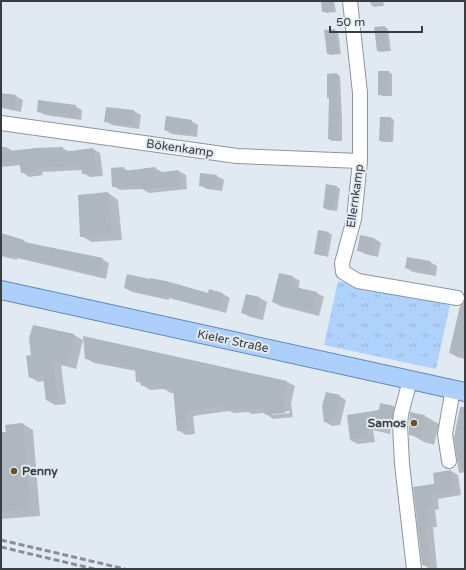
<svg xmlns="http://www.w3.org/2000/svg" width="466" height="570" viewBox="0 0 466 570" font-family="'Varela Round',sans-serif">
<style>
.grass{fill:url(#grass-tufts)}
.shadow{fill:#0003;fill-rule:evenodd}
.building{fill:#aeb6bf}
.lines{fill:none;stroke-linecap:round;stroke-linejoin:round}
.minor-casing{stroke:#8e959e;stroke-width:16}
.major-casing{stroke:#6088b8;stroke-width:20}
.minor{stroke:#fff;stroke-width:14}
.major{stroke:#acd0fb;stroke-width:18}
.rail{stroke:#898e94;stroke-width:3;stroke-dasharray:6 3;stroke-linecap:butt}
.poi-dot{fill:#6e5025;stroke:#e1e9f2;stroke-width:1.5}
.labels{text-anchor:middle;stroke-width:4;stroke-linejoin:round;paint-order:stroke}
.street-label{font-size:12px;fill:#3a3d40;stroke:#e1e9f2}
.poi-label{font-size:12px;font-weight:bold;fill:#3a3d40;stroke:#e1e9f2;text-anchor:end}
</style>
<defs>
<pattern id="grass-tufts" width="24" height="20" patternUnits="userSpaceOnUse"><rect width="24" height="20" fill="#afd2fc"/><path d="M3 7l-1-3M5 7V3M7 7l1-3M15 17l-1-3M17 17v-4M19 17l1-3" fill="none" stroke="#97b5d9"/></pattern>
</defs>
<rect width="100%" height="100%" fill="#e1e9f2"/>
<path class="grass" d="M338,281L450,305L436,369L324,345Z"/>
<g class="shadow">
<path d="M322,1H334L336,12L326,13L323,11Z"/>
<path d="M370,1H383L384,6L374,7L371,5Z"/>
<path d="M385,27L388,29L391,51L381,52L378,51Z"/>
<path d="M335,30L338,32L341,54L331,55L328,54Z"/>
<path d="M379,72H389L392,74V96H382L379,94Z"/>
<path d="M337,74L340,76L342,118V141H332L329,139L330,98L328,75Z"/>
<path d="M1,94L16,96L23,100L21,112L1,108Z"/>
<path d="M75,106L82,110L81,120L45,115L38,111Z"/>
<path d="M134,111L141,115L139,129L112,125L105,121Z"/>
<path d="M391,118L394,120L393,142H383L380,140Z"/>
<path d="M191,121L198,125L197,137L172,134L165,130Z"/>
<path d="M1,147H6L13,151L62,148L70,152L93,149L100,153L103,176L90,177L83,173L82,170L42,172L43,175L29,177L22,172L21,165L1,167Z"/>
<path d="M123,168L129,171L155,168L162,172L178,171L186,175L187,189L149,193L142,189L120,190L113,186Z"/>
<path d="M217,176L224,180L222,191L207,189L200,185Z"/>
<path d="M337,187L340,189L337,211L328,210L324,208Z"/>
<path d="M108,193L118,200L122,240L92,242L81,236Z"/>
<path d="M329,233L332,235L328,257L315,253Z"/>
<path d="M1,236L24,241L30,244L102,259L109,263L106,279L17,258V260L1,256Z"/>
<path d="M374,238L381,243L378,257L365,254L358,250Z"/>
<path d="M408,258L430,262L437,266L436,276L413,272L406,268Z"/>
<path d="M280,274L293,277L300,281L298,289L317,293L324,297L319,316L280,306L273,302Z"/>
<path d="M125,288L209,294L210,291L223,294L230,298L226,313L169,298V300L132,292Z"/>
<path d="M260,298L267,302L263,320L250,317L243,313Z"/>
<path d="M465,316V359L457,357L450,353Z"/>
<path d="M33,326L74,335L83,340L76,369L61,365L66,404L55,405L46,400L44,381L38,382L30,377L33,356Z"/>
<path d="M84,337L287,382L295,386L291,403L293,417L273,419L265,413L252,414L248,412L234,413L229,411L193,416L195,434L186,435L178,430L174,393H171L164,389L150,390L137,381L136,371L94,363L86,358ZM290,411V413L272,415V413Z"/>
<path d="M339,396L346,400L340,425L332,426L325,422Z"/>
<path d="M381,404L394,407L401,411L399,426L392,424L390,434L373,430L375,442L358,444L350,440L379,411Z"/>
<path d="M425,416L439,424L434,445L424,442L410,434Z"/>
<path d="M23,424L33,430L40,516L1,519V433L7,432Z"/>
<path d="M451,471L458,475L461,495L438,499L439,509L435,510L437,527H433L437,568L430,569L423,565L414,487L436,484Z"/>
</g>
<g class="building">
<path d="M321,1H332L333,10L322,12Z"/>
<path d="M385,26L388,50L377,51L374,27Z"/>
<path d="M335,29L338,53L327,54L324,30Z"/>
<rect x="378" y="71" width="11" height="24"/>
<path d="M337,73L339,115V140L328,139L329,98H327V74Z"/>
<path d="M1,93L16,95L14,108L1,106Z"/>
<path d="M38,100L76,105L74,117L37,112Z"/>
<path d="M106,107L134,110L132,125L104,122Z"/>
<path d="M166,116L192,120L190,134L164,130Z"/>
<path d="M380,117H391L390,141H379Z"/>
<path d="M63,147V152L93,148L96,172L82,174L81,166L36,168V171L21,173L19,161L1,163V152L36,148Z"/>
<path d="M124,167V171L155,167L156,173L179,170L180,186L140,189V185L112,187L111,168Z"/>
<path d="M200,173L217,175L215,187L199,186Z"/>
<path d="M326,184L337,186L334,210L323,208Z"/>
<path d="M108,192L112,234L80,237L78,195Z"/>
<path d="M318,230L329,232L324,256L314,254Z"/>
<path d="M1,233L24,240V242L103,258L98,275L10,255V257L1,255Z"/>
<path d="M360,235L374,238L371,253L357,251Z"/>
<path d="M407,257L430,261L429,272L405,268Z"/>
<path d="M279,273L293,276L291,286L317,292L312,312L272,302Z"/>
<path d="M127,274L150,279V278L166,281L208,293L209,289L223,293L219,309L191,303L162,295V297L124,288Z"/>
<path d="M246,294L260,297L256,316L241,313Z"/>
<path d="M465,301V351L463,350L461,356L449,353L460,306Z"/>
<path d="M33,325L74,334L67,365L53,361L58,399L46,400L43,376L29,378L26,356L31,355L29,338Z"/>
<path d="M83,336L287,381L283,398L285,413L265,415L264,408L243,410V408L225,409V406L186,411L187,430L177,431L173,388L162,389V384L141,386V381L136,382L135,369L85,359Z"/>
<path d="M326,392L340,395L333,421L324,422L322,406Z"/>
<path d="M380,403L394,406L392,423L385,421L383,431L367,427L368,438L350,440L347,415L379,410Z"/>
<path d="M460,407H465V472L459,473L454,438Z"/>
<path d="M410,412L425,415L420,437L409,435V425Z"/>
<path d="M23,423L30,510L1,512V432H6L5,425Z"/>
<path d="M451,470L454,491L431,495L433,506H428L430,523L426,524L430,565H422L413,487L434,484L433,473Z"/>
</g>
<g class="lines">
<defs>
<g id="minor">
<path d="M350,1L360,93V161L354,219L342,263L343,272L358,281L457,298"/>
<path d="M1,123L237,156L360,161"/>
<path d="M410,380L401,414L400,425L402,464L414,569"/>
<path d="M449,461L445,434L453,389"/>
</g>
<path id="major" d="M1,290L465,392"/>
</defs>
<use href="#minor" class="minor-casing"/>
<use href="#major" class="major-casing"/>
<use href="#minor" class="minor"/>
<use href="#major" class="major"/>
<g class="rail">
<path d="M1,540L125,569"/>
<path d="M1,547L94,569"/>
</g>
</g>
<g class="poi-dot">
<circle cx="414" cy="423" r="4"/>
<circle cx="14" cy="471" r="4"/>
</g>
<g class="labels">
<g class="street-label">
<text transform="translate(180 148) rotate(8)" y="4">Bökenkamp</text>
<text transform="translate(355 196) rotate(-82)" y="4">Ellernkamp</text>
<text transform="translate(233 341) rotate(12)" y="4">Kieler Straße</text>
</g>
<g class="poi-label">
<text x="406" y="427">Samos</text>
<text x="22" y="475" text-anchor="start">Penny</text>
</g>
</g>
<rect width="466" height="570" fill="none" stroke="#3a3d40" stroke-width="4"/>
<path d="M330 26v6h92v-6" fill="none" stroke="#3a3d40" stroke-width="2"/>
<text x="336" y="26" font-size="12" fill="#3a3d40" stroke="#e1e9f2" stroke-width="3" paint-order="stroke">50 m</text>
</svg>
